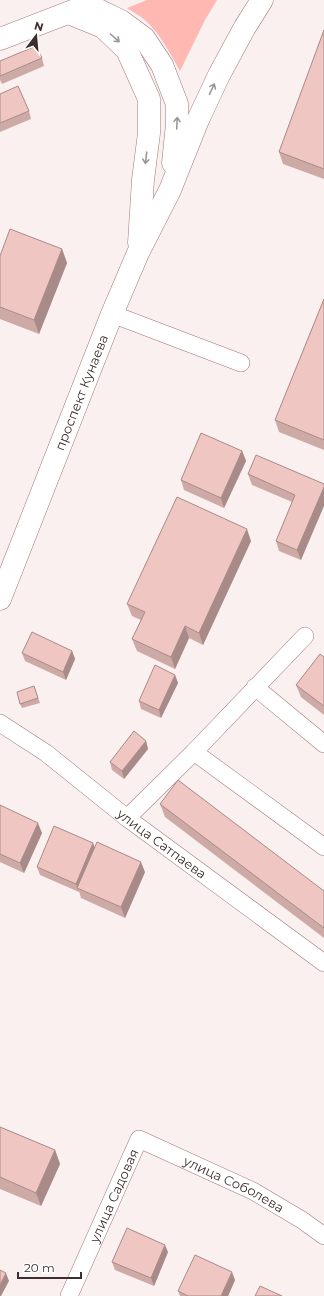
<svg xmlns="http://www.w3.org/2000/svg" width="324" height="1296" viewBox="0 0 324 1296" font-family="Montserrat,sans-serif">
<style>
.green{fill:#ffb8b2}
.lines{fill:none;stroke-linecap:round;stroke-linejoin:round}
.street-casing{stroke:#a07a76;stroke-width:18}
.secondary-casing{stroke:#a07a76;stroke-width:23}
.street{stroke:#fff;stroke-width:17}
.secondary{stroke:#fff;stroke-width:22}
.wall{fill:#ceaaa7}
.shaded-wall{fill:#a88b88}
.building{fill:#f0c6c2;stroke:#a88b88}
.oneway{stroke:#9e9696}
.labels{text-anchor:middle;stroke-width:3;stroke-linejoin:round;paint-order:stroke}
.street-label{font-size:13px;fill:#3d2d2c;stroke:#fff}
</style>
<rect width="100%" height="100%" fill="#f9f0ef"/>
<path class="green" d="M147,0H217L205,20L180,71C170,53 161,35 146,21C141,16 133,12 127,8Z"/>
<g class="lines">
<defs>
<g id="street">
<path d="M112,314L241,363"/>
<path d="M255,687L324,744"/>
<path id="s1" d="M0,723L46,753L127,818L324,963"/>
<path d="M194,752L324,847"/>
<path d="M127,818L194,752L305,636"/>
<path id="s2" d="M69,1296L139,1139L253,1191L302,1220L324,1236"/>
</g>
<g id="secondary">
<path d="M90,6L121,21L144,38L162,65L177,104V124L173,163"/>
<path d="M69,13L103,27L127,50L149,99V133L143,180L139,243"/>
<path d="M0,39L83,7"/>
<path id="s3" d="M0,599L112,314L138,253L170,190L198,120L219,75L245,27L262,0"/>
</g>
</defs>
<use href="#street" class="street-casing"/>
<use href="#secondary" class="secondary-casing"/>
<use href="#street" class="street"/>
<use href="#secondary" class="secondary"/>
</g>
<g class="wall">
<path d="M324,30V179L283,164L279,152Z"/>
<path d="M42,58L44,66L2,84L0,80V61Z"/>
<path d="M0,94L29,111L31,119L0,132Z"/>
<path d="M62,249L67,263L39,334L0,319V256Z"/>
<path d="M324,299V450L279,432L275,420Z"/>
<path d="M242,451L246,461L224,508L184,490L181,480Z"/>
<path d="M248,474L324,484L301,560L279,551L276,541L292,502L252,485Z"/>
<path d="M251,541L203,645L189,638L175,669L137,651L132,639L141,620L132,616L127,604Z"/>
<path d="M72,651L75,659L66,680L25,661L22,653Z"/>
<path d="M324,657V715L301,697L296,685Z"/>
<path d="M175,675L178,683L161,718L141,709L139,701Z"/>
<path d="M34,686L40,703L22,708L20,704Z"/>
<path d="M146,741L148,749L124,779L112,770L110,762Z"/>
<path d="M160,804L324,891V938L165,817Z"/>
<path d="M0,805L42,833L24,873L0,862Z"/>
<path d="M95,847L145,872L125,918L81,898L79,891V892L40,875L37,867Z"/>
<path d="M0,1127L55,1150L60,1164L41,1206L0,1189Z"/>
<path d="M168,1252L154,1286L115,1270L112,1262Z"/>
<path d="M235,1280L228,1296H180L178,1291Z"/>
</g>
<g class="shaded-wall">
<path d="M62,249L67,263L39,334L34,320Z"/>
<path d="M242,451L246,461L224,508L221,498Z"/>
<path d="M324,487V506L301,560L297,550Z"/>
<path d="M247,529L251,541L203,645L199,633Z"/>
<path d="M185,626L189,638L175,669L171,657Z"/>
<path d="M72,651L75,659L66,680L63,672Z"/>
<path d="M175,675L178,683L161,718L159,710Z"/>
<path d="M146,741L148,749L124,779L122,771Z"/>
<path d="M38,823L42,833L24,873L20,863Z"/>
<path d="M93,843L96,850L77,888L79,892L76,884Z"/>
<path d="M141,862L145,872L125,918L121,907Z"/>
<path d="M55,1150L60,1164L41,1206L36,1193Z"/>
<path d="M165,1245L168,1252L154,1286L151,1278Z"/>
<path d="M232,1272L235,1280L228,1296H221Z"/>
<path d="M6,1273L9,1281L1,1296H0V1285Z"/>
</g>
<g class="building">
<path d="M324,30V169L279,152Z"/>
<path d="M36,46L42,58L0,76V61Z"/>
<path d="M18,86L29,111L0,123V94Z"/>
<path d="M10,229L62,249L34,320L0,307V256Z"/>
<path d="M324,299V440L275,420Z"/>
<path d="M201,433L242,451L221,498L181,480Z"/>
<path d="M256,455L324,484V487L297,550L276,541L295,495L248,474Z"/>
<path d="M177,497L247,529L199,633L185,626L171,657L132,639L145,612L127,604Z"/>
<path d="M32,632L72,651L63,672L22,653Z"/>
<path d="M320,654L324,657V706L296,685Z"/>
<path d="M155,665L175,675L159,710L139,701Z"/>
<path d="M34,686L38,698L20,704L17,692Z"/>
<path d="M134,731L146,741L122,771L110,762Z"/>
<path d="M178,780L324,891V928L160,804Z"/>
<path d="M0,805L38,823L20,863L0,854Z"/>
<path d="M54,826L93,843L76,884L37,867Z"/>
<path d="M97,842L141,862L121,907L77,888Z"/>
<path d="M0,1127L55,1150L36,1193L0,1177Z"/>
<path d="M127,1228L165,1245L151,1278L112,1262Z"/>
<path d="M195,1255L232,1272L221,1296H188L178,1291Z"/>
<path d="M0,1270L6,1273L0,1285Z"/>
<path d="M260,1286L282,1296H255Z"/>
</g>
<defs><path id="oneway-shaft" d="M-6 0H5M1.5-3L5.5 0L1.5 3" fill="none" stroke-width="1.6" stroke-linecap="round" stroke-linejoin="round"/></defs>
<g class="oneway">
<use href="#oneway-shaft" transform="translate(115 38) rotate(42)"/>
<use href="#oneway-shaft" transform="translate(212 89) rotate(-65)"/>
<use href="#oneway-shaft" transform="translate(177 123) rotate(-87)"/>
<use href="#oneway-shaft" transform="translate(146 158) rotate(97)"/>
</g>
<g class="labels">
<g class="street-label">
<text dy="5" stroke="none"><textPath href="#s3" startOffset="222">проспект Кунаева</textPath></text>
<text dy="5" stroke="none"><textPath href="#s1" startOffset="202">улица Сатпаева</textPath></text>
<text dy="5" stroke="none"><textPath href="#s2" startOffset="277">улица Соболева</textPath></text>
<text dy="5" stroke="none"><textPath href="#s2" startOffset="110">улица Садовая</textPath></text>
</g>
</g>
<g transform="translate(36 36) rotate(16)" stroke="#ffffff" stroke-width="3" paint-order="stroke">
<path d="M0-3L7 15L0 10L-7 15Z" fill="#3d2d2c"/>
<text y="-6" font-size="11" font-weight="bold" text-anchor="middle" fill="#3d2d2c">N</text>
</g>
<path d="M18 1272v6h63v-6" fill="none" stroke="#3d2d2c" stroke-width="2"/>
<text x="24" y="1272" font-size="12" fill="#3d2d2c" stroke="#ffffff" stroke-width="3" paint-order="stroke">20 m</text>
</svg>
